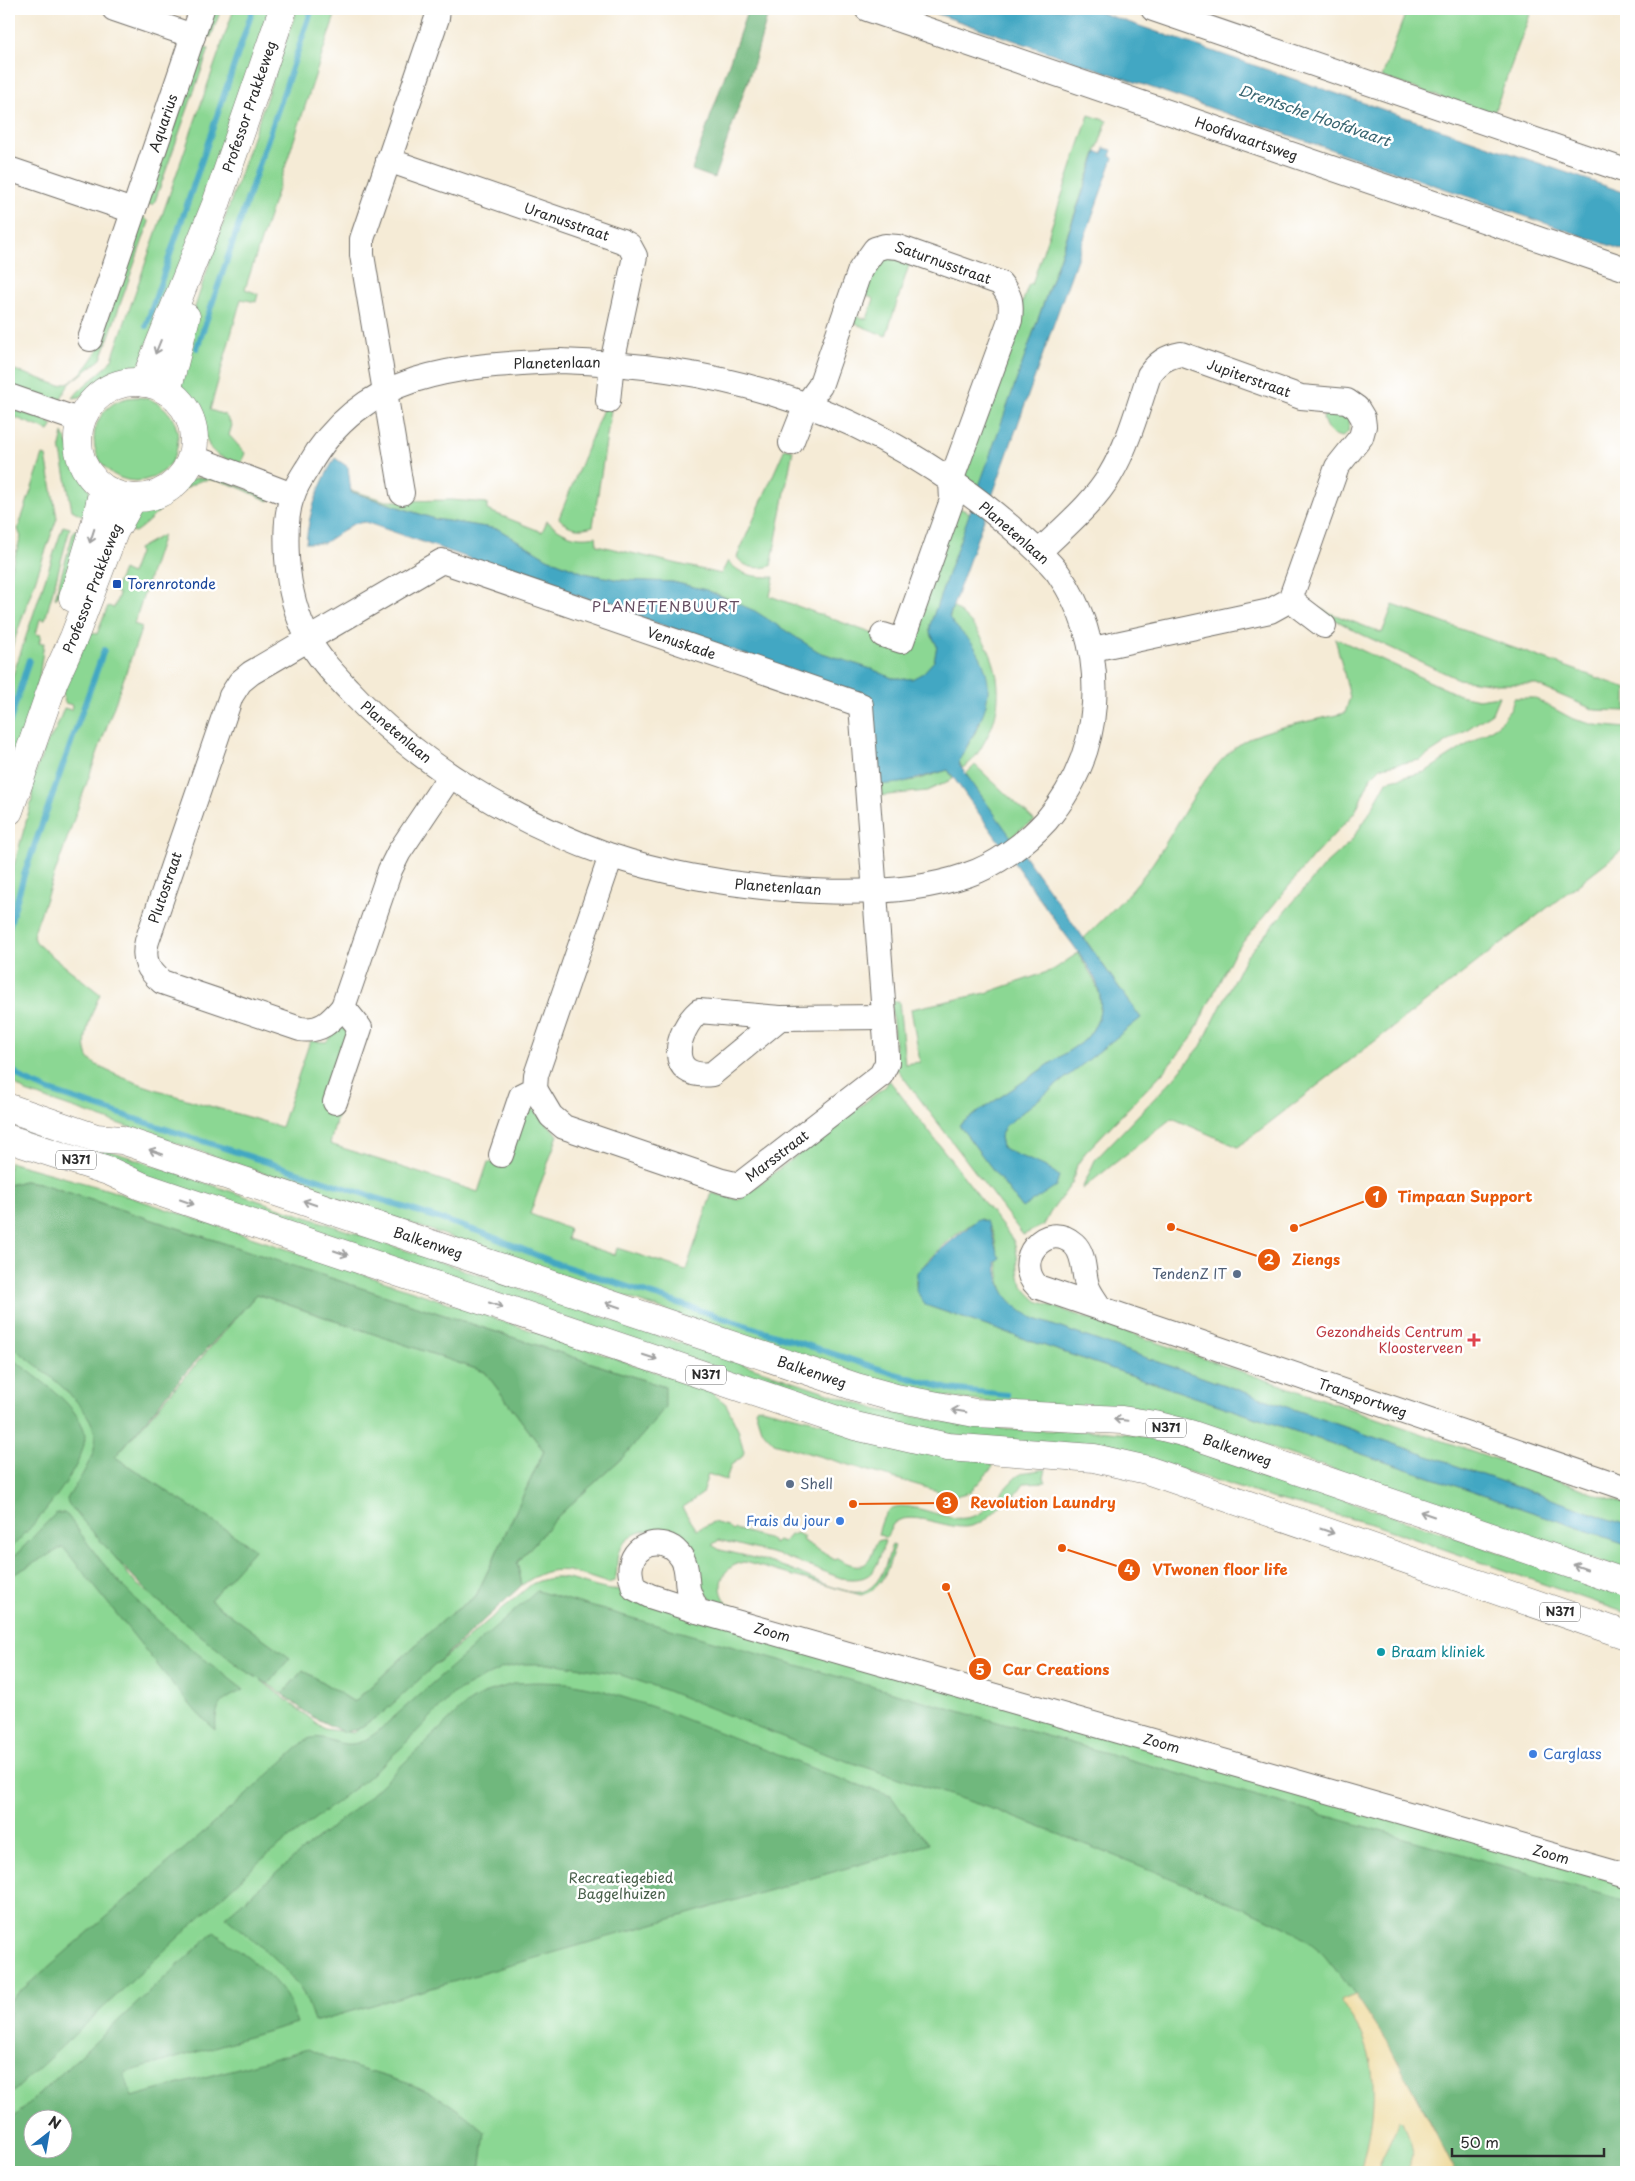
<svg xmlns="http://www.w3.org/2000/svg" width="1635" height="2181" viewBox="0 0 1635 2181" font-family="'Playpen Sans',sans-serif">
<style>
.green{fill:#8bd793;stroke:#5b815f;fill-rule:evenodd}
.forest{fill:#70b87d;stroke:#4e7254;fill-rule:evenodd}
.sand{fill:#eeda9e;stroke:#8c8264}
.water{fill:#43a7c3;stroke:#376977}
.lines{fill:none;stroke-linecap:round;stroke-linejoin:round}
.stream{stroke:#43a7c3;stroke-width:6}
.minor-casing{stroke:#726e67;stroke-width:26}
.tertiary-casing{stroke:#726e67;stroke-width:29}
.primary-casing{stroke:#726e67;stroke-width:29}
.minor{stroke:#fff;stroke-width:24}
.tertiary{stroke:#fff;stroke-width:28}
.primary{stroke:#fff;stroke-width:28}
.oneway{stroke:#a0a0a0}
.transit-dot{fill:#1a4fb4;stroke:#fff;stroke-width:2}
.service-dot{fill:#5c6f8a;stroke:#fff;stroke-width:2}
.health-dot{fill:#e0444e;stroke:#fff;stroke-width:2}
.shop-dot{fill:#3f7fe0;stroke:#fff;stroke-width:2}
.culture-dot{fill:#0f9aa8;stroke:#fff;stroke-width:2}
.labels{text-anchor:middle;stroke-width:5;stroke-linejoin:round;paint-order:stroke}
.shield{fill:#fff;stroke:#6b6b6b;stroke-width:1}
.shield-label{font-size:12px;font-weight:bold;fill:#2b2b2b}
.street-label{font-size:14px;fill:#2b2b2b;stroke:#fff}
.transit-label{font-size:14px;fill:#164399;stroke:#fff;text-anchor:start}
.service-label{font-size:14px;fill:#4e5e75;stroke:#fff;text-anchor:end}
.health-label{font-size:14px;fill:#be3a42;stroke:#fff;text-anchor:end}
.shop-label{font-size:14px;fill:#366cbe;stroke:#fff;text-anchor:end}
.culture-label{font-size:14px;fill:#0d838f;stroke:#fff;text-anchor:start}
.park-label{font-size:14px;fill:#485f4a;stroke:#fff}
.water-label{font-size:15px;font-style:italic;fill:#36636f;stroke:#fff}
.neighbourhood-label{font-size:15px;letter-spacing:1px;fill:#664f63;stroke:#fff}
.leader{fill:none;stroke:#e8590c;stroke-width:2}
.callout-dot{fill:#e8590c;stroke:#fff;stroke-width:2}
.mark-label{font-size:15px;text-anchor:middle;font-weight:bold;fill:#fff}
.callout-label{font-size:15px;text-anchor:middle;font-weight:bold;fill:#e8590c;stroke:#fff;stroke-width:5;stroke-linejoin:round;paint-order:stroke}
</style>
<rect width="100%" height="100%" fill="#fff"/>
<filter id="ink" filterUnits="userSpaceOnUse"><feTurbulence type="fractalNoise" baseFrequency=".02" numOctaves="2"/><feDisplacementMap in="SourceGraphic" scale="10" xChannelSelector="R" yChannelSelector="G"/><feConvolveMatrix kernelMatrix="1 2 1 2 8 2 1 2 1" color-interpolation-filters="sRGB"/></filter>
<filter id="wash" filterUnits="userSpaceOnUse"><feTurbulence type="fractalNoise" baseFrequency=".0096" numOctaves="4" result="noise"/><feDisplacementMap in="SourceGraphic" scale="20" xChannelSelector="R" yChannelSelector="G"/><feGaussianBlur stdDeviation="1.12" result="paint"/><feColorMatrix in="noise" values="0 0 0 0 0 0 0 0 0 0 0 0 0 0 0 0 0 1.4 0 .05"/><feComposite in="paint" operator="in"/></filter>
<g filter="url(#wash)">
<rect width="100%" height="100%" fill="#f5ebd6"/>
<g class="green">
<path d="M213,9H221L211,37L204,36Z"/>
<path d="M234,9H271L165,318L138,367L98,385L80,397L73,398C84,382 102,375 112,359Z"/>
<path d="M297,9H337L245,289L258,294L256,302L241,299L210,410L225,415L232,425L229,435L245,453L241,465L217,455L210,448L194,408L184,394L179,378L185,339L203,282Z"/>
<path d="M1407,9H1532L1493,115L1382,77Z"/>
<path d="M202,47L209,49L154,204L146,205Z"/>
<path d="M1089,115L1107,121L979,488L973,481L969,484C962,476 965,468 967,458L1029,284H1032Z"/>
<path d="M142,215L149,222L101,359L69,384L59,402L9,385V368L58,385C74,385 91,364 97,351Z"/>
<path d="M887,257L910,262L886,336L851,322L854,316L867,319L874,299L861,293C865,279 871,262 887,257Z"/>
<circle cx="136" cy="439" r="42"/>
<path d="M1329,407H1339L1350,418L1348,432L1342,437C1330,435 1326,429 1323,418Z"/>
<path d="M9,408L43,419L53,425L49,431L9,415Z"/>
<path d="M603,409L611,410L593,526C580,530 568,529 559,518Z"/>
<path d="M63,433L91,494L83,516L72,510L71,505L60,446Z"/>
<path d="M785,448L793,450L771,566C758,569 745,569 737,557Z"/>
<path d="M43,455L46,456L57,518L9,656V575L21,537L18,529Z"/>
<path d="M216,477L270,498L269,501C252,494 233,483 214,480C186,475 157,518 135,532L124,530L144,505L164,498L187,481L196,478Z"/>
<path d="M351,491H354L386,501L452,500L487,503V510L542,532L547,521C563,534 575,540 596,536L597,545L721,574L728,561C741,576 755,577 774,577L770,596L879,636L904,650L957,507L970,513L930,625V632L937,646L934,661L924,673L912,679L892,678L874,670L819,652L730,599L706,590L673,582L620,580L584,573L547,558L498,529L435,519Z"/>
<path d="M63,526L70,528L45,620L40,619L36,634L41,635L39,643H44L37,692L9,775V687Z"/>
<path d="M74,530L85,533L56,599L55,598Z"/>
<path d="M163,535L134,624L142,627L33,935L37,944L100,994C93,1011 80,1038 88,1057C99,1079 250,1116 281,1127L310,1041L326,1042L339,1027L351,1032L339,1109L330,1144L478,1192L488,1162L504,1165L527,1106H531L558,1135L530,1214L569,1229L567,1239L615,1255L617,1248L686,1270L712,1193L739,1200L886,1086L889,1080L1013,1240C1024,1268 1008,1276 1037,1301L1626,1504V1525L1035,1319C1024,1313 1014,1308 1007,1298C991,1275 1005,1231 981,1219C967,1223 917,1265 916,1279C914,1287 922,1297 925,1305L1626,1544V1571L1219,1430L904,1392L26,1092L9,1080V884L32,800V780L47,743L56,729L64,708L71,710L72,705L65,703L62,689L91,633L97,634L108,606L114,608L119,594L114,591L123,570L131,574L139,553L138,549Z"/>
<path d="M1307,604L1382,633L1393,605L1626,688V711L1595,710L1534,684H1497L1458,679L1361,634Z"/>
<path d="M953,607C994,637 1012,692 986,739C980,750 973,763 962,768L959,761L980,724L985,671L974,647L949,619Z"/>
<path d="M1335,638L1459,695L1478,699L1499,696L1492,713L1420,760L1381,767L1371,777L1355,812L1312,858L1234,953L1191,1039L1165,1070L1085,1153L1077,1165L1072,1183L1050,1213L1044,1225L1023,1235L897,1069L891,1001H899L905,1064L920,1062L911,1009L986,993L1053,970L1078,953C1098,985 1113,1006 1085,1040L959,1125L1022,1208L1053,1170L1015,1155L1002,1147L1000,1137L1005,1126L1141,1018L1084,938C1106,916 1129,895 1147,871C1177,832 1206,758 1252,737C1277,726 1317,720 1345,713L1350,697Z"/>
<path d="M1514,698H1534L1573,719L1595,725L1626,728V847L1238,1147L1172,1118L1082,1189L1095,1160L1174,1078L1201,1046L1245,958L1324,866L1350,842L1366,819L1387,781L1425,772L1499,724L1511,709Z"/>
<path d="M975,765L1035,821L1019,830L1011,839L966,774Z"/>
<path d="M948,770L953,779L927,791L878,796V785L916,780Z"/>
<path d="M25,1122L879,1410L969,1426L1016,1430L1097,1431L1129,1434L1185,1446L1626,1595V1613L1375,1525L1272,1498L1131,1454L966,1438L860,1416L21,1137Z"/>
<path d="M9,1162L109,1190L707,1389L726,1404L738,1429L744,1452L742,1457L731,1465L726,1480L708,1474L702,1494L682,1508L697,1530L713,1522L727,1526L732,1531L735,1529L770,1539L774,1544L778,1541L783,1543L790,1535L797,1533L804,1537L802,1540L835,1560L837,1558C849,1565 866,1572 872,1554C874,1549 875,1543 879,1540L885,1541C876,1569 874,1583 841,1578L778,1555L719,1540L712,1545L720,1550C742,1555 765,1560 787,1568C806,1574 848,1600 867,1590C883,1581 887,1560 892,1544L895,1545C889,1565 884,1589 861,1595L744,1562C727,1565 715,1580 724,1598C727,1603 732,1606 735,1609C694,1597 697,1578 683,1542C665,1525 631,1525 619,1551C615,1560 619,1572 614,1581L608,1583C571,1572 556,1560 522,1585L517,1563L558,1516L624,1456L665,1387L39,1183L24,1181L9,1185Z"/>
<path d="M9,1223L241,1296L69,1496L134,1582L324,1729L354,1733L532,1584C564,1569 580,1586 611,1590C618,1591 627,1589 634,1588L1626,1876V2172H9ZM32,2118H62V2148H32Z"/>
<path d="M257,1294L485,1372L544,1451L476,1596L444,1619L354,1702L303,1670L282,1694L268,1684L289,1658L210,1600L254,1549L115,1457Z"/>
<path d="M757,1407L992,1463L993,1467L970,1492L955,1496L774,1443L761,1429L755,1410Z"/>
<path d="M1046,1469L1044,1478L1046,1482L1024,1483L1014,1497C999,1500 992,1525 965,1527C943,1528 910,1509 893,1524L886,1538L878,1534C880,1527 882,1519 886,1513C900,1494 944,1522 966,1518C995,1514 1004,1480 1025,1472C1027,1472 1041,1470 1046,1469Z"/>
</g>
<g class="forest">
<path d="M748,9H760L767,17L755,60L714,178L692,170Z"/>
<path d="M24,1181L39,1183L665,1387V1407L652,1424L624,1456L558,1516L517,1563L522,1585L385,1711L357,1730L343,1732L311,1716L282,1694L303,1670L354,1702L444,1619L476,1596L544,1451L485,1372L257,1294L187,1371L115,1457L255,1549L210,1600L290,1658L268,1684L242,1669L151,1595L121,1564L68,1504L67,1499C77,1482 92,1463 95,1444C101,1408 33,1364 9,1344V1185Z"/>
<path d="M9,1356C33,1376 70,1397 83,1427C97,1457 30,1530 9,1550Z"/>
<path d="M56,1513H64L68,1516C82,1535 96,1556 112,1574C150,1619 198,1654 244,1690C222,1700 214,1704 216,1730L198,1714L175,1687L63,1547L9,1577V1562Z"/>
<path d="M537,1591L1626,1901V2172H1455L1415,2094L1355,1994L1323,1954L1297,1933L1258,1914L1136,1864L998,1811L823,1753L665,1690L618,1674L557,1664H523L502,1668L453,1694L402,1747L365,1780L260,1861L9,2096V2001L245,1796L306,1740C321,1732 336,1746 352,1744C362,1743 370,1737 377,1732Z"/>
<path d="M537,1682L569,1683L598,1689L659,1709L827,1774L891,1796L907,1819L930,1844L314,2022C311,2012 308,2002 303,1993C284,1962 252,1940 225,1917L309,1845L361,1804L464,1706L487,1692L516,1683Z"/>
<path d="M214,1932C239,1952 273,1972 289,2001C292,2007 294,2016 297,2023L124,2073L132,2097L308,2049C340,2065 373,2072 407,2083C437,2093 462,2111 485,2132L480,2172H9V2122ZM32,2118H62V2148H32Z"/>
</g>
<path class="sand" d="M1355,1994L1390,2047L1455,2172H1406C1419,2155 1410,2140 1403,2122L1400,2121L1379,2165L1381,2172H1361C1372,2128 1382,2076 1361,2033C1355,2021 1347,2011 1340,2000Z"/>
<g class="water">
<path d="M923,9H1090L1626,193V251Z"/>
<path d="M1104,148L1112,150L1110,156L1113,158L949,617C955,628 967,636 974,646C1004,692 980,721 959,761L960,766L1141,1018L1005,1126L1000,1137L1002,1147C1020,1159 1044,1162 1059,1176L1056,1186L1022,1208L959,1125L1085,1040C1099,1024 1104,1008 1098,987C1094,971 1070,941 1059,926C1022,874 985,822 948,770L900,783L878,785L869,697L365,522L353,524L324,543H306C309,511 319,485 335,458L348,467L351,492L435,519L498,529L547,558L584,573L620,580L673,582L706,590L755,611L819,652L874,670L892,678L912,679L923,673L934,661L937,646L930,632V625L1097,152L1103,154Z"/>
<path d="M978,1219L986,1221C995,1233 993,1250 1001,1259L996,1262C997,1290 1010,1306 1035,1319L1626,1525V1544L925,1305L916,1290L917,1272L938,1252Z"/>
</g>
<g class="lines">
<g class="stream">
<path d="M146,326L253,9"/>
<path d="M197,348L312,9"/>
<path d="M9,724L29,660"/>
<path d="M9,927L25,872L104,650"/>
<path d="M9,1067L24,1080L50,1091L483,1233L558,1264L895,1374L949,1389L1007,1395"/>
</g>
</g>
</g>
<g filter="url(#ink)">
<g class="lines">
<defs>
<g id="minor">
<path d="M114,9L193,36"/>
<path id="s1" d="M867,9L1626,269"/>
<path d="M1153,9L1626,171"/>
<path id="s2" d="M388,160L622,241L629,245L635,256L612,363L608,401"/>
<path d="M9,169L133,211"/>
<path id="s3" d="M90,339L202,9"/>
<path d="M560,361C632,363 702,372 771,393C860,420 942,468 1012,528C1028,542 1045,556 1058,573C1086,613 1097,656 1094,704C1091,748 1074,788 1046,821C1026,843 995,866 967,875C872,908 703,887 609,855C513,821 418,764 349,690C334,674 319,659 309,640C295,614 289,588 287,558C286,539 285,513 293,495C296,485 303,475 308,467C363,369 461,366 560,361Z"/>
<path d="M9,396L81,421"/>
<path id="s4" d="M791,443L806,405L820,386L860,270L875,249L885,246L898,247L1000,283C1011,296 1012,303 1010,320L951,481L952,500L902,641L883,635"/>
<path d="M192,457L292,495"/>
<path d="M402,493L362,255V239L437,18L438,9"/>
<path id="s5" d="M1039,552C1062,529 1094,503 1110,475C1128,445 1138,408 1149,375C1158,362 1166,357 1181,354L1301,397L1347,401L1357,408L1363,418L1364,426L1361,437L1337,467L1290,600L1270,611L1093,649"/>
<path d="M1290,600L1324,626"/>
<path id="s6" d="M343,1007C330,1022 321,1032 300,1029L162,982C148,970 142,960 147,941L231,696L240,682L251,673L442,561L861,705L887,1055V1063L881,1075L739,1185L722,1181L564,1127L551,1116L535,1089"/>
<path d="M780,1018L712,1074C665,1080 675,1032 699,1011L780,1018L884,1017"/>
<path d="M335,1102L360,1028L343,1007L390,870L399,852L450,776"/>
<path d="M501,1155L521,1096L535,1089L536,1075L611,856"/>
<path id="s7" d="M1100,1308C1096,1301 1089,1293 1087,1285C1083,1272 1085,1254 1074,1244C1046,1219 1011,1261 1038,1287L1626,1488"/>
<path id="s8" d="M697,1611C694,1604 690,1596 688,1589C686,1576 688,1563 678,1553C663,1536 635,1543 631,1565C629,1573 632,1580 634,1588L650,1596L697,1611L1626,1876"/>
</g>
<g id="tertiary">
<circle cx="136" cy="440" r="58"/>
<path id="s9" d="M144,383L216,204L283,9"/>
<path d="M167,391L186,317"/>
<path d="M73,598L95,525L103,489"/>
<path id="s10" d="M9,811L54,681L74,637L114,532L133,498"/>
</g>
<g id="primary">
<path id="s11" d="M9,1108L96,1138L122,1140L856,1387L896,1398L975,1413L1122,1420L1155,1425L1190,1434L1626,1583"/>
<path d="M9,1139L111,1172L141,1186L855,1426L948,1447L1094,1458L1147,1470L1626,1635"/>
</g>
</defs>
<use href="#minor" class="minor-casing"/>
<use href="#tertiary" class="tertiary-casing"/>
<use href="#primary" class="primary-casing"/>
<use href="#minor" class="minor"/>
<use href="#tertiary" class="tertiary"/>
<use href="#primary" class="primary"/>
</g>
<defs><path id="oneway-shaft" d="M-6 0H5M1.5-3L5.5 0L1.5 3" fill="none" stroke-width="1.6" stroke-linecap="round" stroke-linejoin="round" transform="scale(1.25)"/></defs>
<g class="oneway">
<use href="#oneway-shaft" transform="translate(158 347) rotate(112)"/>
<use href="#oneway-shaft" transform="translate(92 536) rotate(108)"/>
<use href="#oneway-shaft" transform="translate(156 1152) rotate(-161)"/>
<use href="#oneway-shaft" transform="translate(187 1202) rotate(19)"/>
<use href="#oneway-shaft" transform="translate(310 1203) rotate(-161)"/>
<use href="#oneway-shaft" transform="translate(341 1253) rotate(19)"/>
<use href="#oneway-shaft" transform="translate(496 1305) rotate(19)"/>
<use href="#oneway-shaft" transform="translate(613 1305) rotate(-161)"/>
<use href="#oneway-shaft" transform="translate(650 1357) rotate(18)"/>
<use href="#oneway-shaft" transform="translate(959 1411) rotate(-170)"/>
<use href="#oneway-shaft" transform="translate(1121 1420) rotate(-174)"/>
<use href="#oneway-shaft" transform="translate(1427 1514) rotate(-161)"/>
<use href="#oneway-shaft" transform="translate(1327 1531) rotate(19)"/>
<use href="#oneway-shaft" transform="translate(1580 1567) rotate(-161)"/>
</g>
</g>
<rect class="transit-dot" x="112" y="579" width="10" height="10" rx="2.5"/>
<g class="service-dot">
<circle cx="1237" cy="1274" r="5"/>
<circle cx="790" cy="1484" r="5"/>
</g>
<path class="health-dot" d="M1471.5 1332.5h5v5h5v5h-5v5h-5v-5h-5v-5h5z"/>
<g class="shop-dot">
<circle cx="840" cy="1521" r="5"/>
<circle cx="1533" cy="1754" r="5"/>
</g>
<circle class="culture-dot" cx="1381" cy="1652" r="5"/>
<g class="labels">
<g class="shield">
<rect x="56" y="1150.5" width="40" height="19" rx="4"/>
<rect x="686" y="1365.5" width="40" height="19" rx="4"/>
<rect x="1146" y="1418.5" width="40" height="19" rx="4"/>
<rect x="1540" y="1602.5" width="40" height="19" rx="4"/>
</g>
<g class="shield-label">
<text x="76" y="1164">N371</text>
<text x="706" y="1379">N371</text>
<text x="1166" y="1432">N371</text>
<text x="1560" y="1616">N371</text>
</g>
<g class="street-label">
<text dy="5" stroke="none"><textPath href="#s9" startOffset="296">Professor Prakkeweg</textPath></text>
<text dy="5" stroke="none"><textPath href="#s3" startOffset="228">Aquarius</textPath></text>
<text dy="5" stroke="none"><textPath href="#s1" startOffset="401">Hoofdvaartsweg</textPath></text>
<text dy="5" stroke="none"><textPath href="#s2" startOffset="189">Uranusstraat</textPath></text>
<text dy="5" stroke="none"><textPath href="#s4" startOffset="284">Saturnusstraat</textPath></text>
<text transform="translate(557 363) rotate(-1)" y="5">Planetenlaan</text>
<text dy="5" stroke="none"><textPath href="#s5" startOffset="324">Jupiterstraat</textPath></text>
<text transform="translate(1014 533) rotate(41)" y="5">Planetenlaan</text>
<text dy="5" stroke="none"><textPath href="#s10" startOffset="238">Professor Prakkeweg</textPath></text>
<text dy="5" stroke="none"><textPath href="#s6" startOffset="1008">Venuskade</textPath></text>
<text transform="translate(396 732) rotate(40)" y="5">Planetenlaan</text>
<text transform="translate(778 887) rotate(4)" y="5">Planetenlaan</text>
<text dy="5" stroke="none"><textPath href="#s6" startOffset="300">Plutostraat</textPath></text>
<text transform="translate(777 1156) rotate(-37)" y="5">Marsstraat</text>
<text dy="5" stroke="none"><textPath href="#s11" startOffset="441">Balkenweg</textPath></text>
<text dy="5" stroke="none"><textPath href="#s11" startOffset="846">Balkenweg</textPath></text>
<text dy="5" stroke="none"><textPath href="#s7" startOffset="502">Transportweg</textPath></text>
<text dy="5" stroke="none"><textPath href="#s11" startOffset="1281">Balkenweg</textPath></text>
<text dy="5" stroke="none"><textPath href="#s8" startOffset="291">Zoom</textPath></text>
<text dy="5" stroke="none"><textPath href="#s8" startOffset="696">Zoom</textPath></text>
<text dy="5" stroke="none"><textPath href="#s8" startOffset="1101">Zoom</textPath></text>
</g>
<g class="transit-label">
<text x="127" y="589">Torenrotonde</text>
</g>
<g class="service-label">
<text x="1227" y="1279">TendenZ IT</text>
<text x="800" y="1489" text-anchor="start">Shell</text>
</g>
<g class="health-label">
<text x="1463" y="1337">Gezondheids Centrum<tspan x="1463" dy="16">Kloosterveen</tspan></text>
</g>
<g class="shop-label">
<text x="830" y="1526">Frais du jour</text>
<text x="1543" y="1759" text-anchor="start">Carglass</text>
</g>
<g class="culture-label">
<text x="1391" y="1657">Braam kliniek</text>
</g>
<g class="park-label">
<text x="621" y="1883">Recreatiegebied<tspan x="621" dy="16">Baggelhuizen</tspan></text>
</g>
<g class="water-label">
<text transform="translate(1314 116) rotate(19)" y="5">Drentsche Hoofdvaart</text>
</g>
<g class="neighbourhood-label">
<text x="666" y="612">PLANETENBUURT</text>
</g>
</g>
<path class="leader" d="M1294 1228L1376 1197M1171 1227L1269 1260M853 1504L947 1503M1062 1548L1129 1570M946 1587L980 1669"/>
<g class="callout-dot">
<circle cx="1294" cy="1228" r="5"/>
<circle cx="1171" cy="1227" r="5"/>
<circle cx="853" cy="1504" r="5"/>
<circle cx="1062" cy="1548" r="5"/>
<circle cx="946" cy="1587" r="5"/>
<circle cx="1376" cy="1197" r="12"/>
<circle cx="1269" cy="1260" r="12"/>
<circle cx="947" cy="1503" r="12"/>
<circle cx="1129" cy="1570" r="12"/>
<circle cx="980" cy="1669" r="12"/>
</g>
<g class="mark-label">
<text x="1376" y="1202">1</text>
<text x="1269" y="1265">2</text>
<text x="947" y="1508">3</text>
<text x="1129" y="1575">4</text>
<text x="980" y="1675">5</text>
</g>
<g class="callout-label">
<text x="1465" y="1202">Timpaan Support</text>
<text x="1316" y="1265">Ziengs</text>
<text x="1043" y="1508">Revolution Laundry</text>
<text x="1220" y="1575">VTwonen floor life</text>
<text x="1056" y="1675">Car Creations</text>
</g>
<rect width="1635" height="2181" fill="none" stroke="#fff" stroke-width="30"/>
<g transform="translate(48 2134) rotate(31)"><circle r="24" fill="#ffffff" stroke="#aaaaaa"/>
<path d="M0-4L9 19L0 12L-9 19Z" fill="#1f6fb2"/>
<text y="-8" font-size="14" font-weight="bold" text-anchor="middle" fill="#2b2b2b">N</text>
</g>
<path d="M1452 2148v8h152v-8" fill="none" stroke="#2b2b2b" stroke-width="2.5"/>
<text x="1460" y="2148" font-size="15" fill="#2b2b2b" stroke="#ffffff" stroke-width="4" paint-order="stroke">50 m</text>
</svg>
